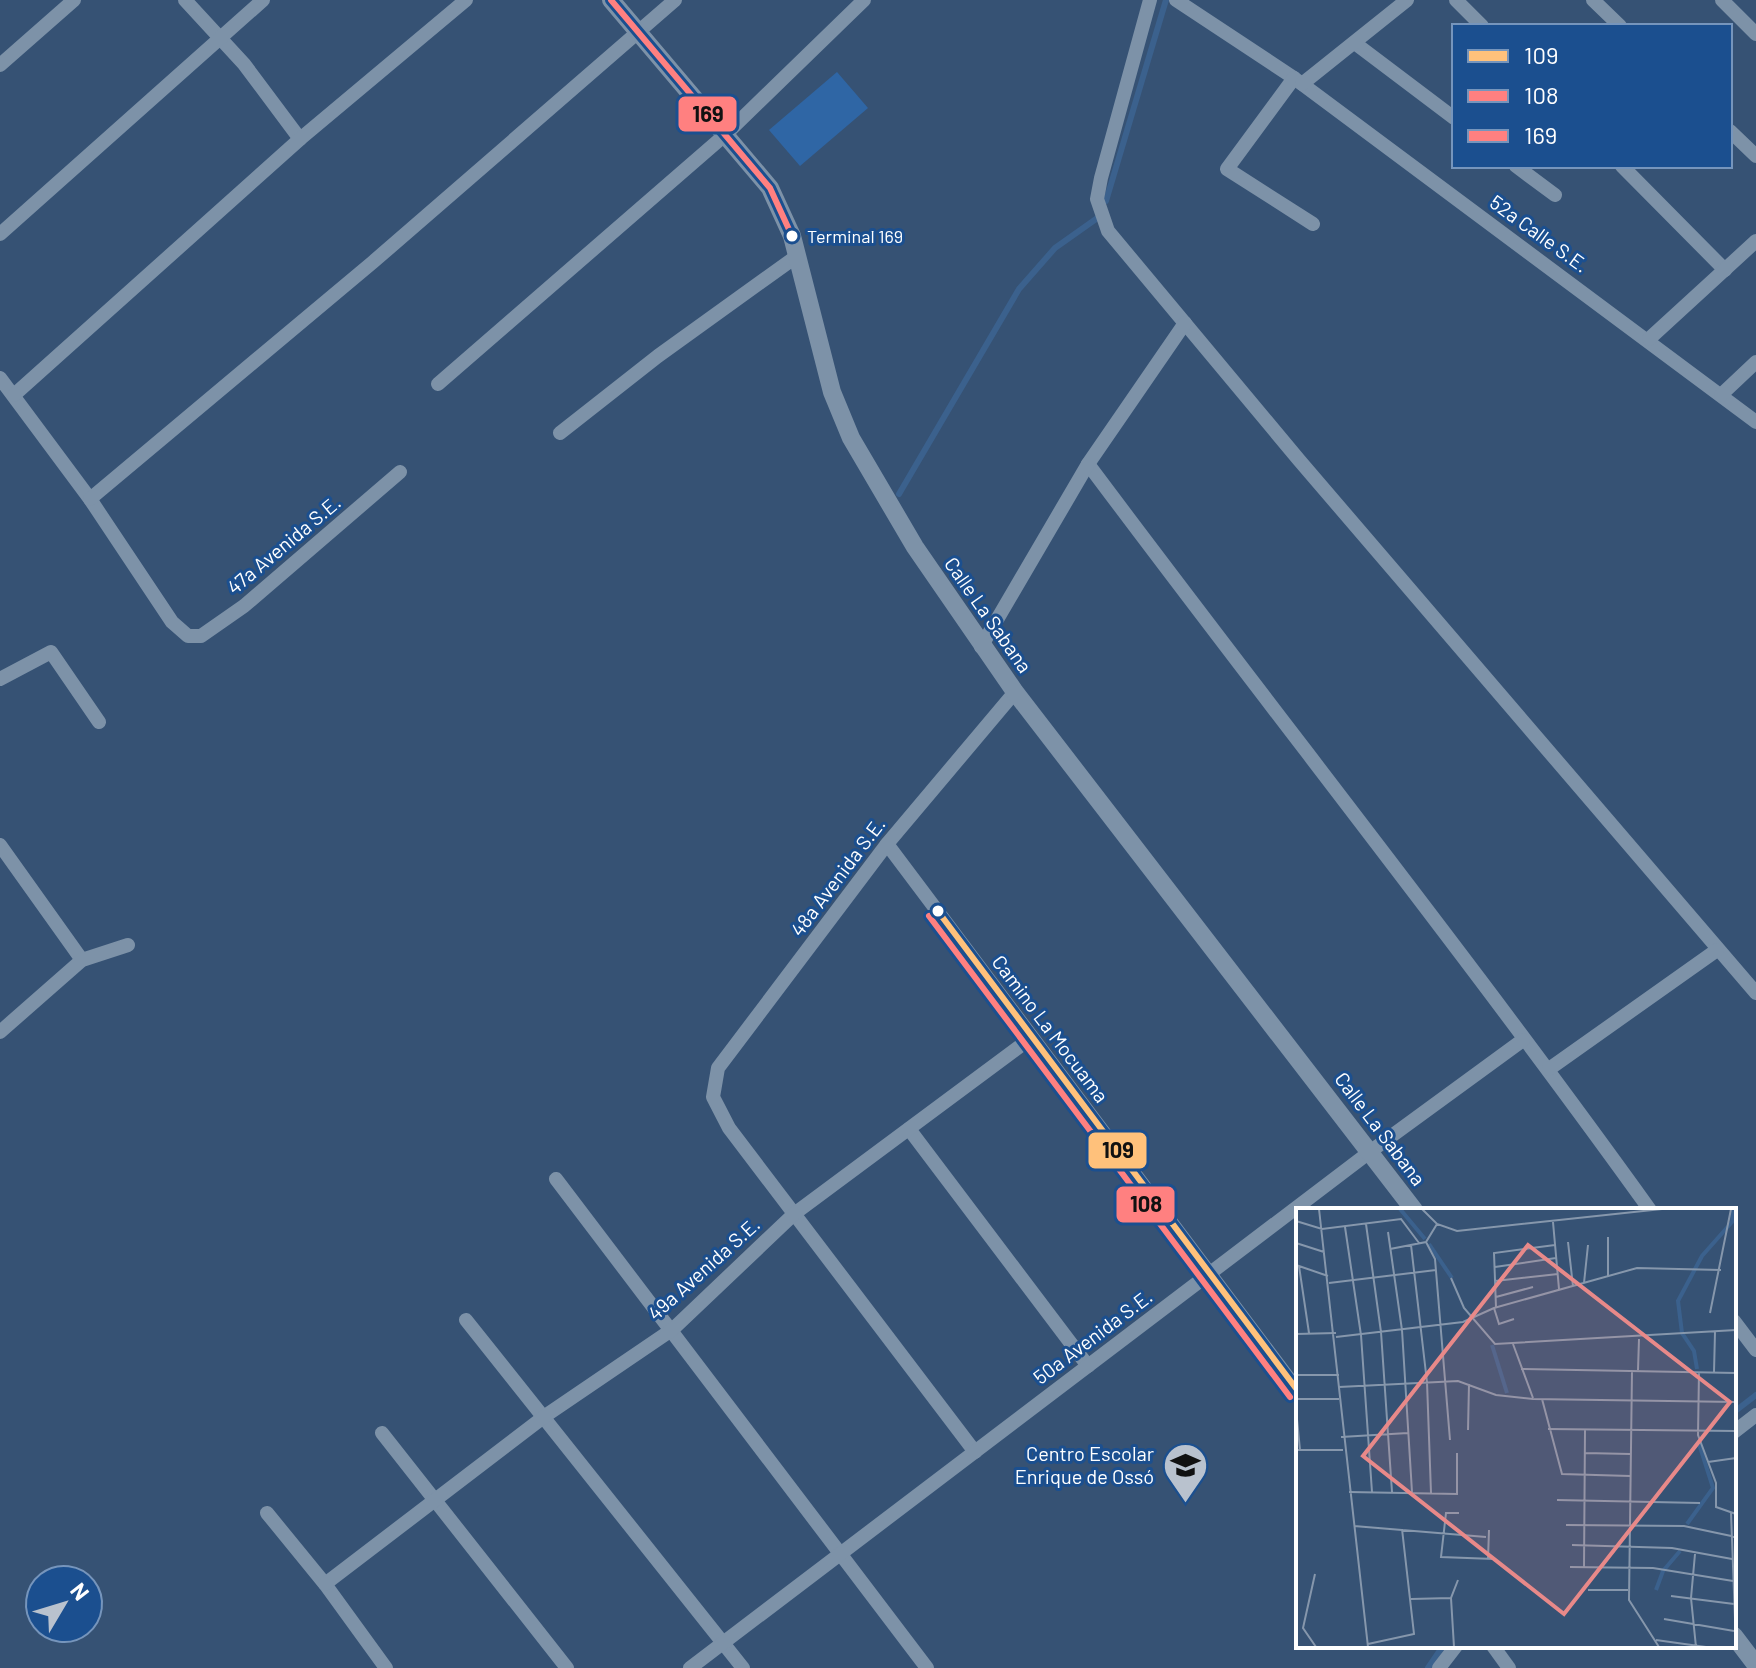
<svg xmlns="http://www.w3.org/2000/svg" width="1756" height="1668" viewBox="0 0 1756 1668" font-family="Barlow,sans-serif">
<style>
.green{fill:#2f66a5}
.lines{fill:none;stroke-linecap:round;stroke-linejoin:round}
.stream{stroke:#3b618d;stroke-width:6}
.minor{stroke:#7d92a8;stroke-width:14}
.tertiary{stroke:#7d92a8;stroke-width:18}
.bus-1-casing{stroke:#1b4f8f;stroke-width:12}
.bus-2-casing{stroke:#1b4f8f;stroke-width:12}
.bus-3-casing{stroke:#1b4f8f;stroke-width:12}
.bus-1{stroke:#ffc17b;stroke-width:6}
.bus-2{stroke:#ff8080;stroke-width:6}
.bus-3{stroke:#ff8080;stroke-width:6}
.bus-dot{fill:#fff;stroke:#1b4f8f;stroke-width:3}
.labels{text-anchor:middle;stroke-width:6;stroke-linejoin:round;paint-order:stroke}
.bus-label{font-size:18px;fill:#fff;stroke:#1b4f8f;text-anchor:start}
.street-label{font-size:20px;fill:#fff;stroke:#1b4f8f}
.poi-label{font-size:20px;fill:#fff;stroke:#1b4f8f;text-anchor:end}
.inset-river{fill:none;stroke:#3b618d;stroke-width:4}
.inset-road{fill:none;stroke:#8697ac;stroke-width:2}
.view{fill:#e88989;fill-opacity:0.15;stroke:#e88989;stroke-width:4}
.inset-edge{fill:none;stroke:#fff;stroke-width:4}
.line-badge{stroke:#1b4f8f;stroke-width:3}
.pale-badge-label{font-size:22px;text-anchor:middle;font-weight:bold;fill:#111}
</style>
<rect width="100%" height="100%" fill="#365274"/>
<path class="green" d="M837,72L868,108L800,166L769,130Z"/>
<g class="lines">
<g class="stream">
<path d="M1106,201L1166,0"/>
<path d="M899,494L1019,289L1055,248L1096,219"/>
<path d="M1734,1412L1756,1395"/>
<path d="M1428,1668L1443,1646"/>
</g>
<g class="minor">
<path d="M185,0L244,64L300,139"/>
<path d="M1150,0L1101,178L1097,199L1108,231L1299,460L1756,993"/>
<path d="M1176,0L1294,78L1756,422"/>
<path d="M1456,0L1482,26"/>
<path d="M1593,0L1620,26"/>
<path d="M1722,0L1756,34"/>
<path d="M1356,44L1454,118"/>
<path d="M0,65L74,0"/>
<path d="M1294,78L1227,169L1313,224"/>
<path d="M1302,84L1407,0"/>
<path d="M1730,131L1756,156"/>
<path d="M1516,166L1555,195"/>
<path d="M1622,166L1725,270"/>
<path d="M0,234L263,0"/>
<path d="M1649,339L1756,241"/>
<path d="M0,378L90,499L172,622L188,636H201L244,606L400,472"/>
<path d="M438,384L726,134L864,0"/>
<path d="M14,395L300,139L466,0"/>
<path d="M1721,395L1756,362"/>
<path d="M560,433L658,356L797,256"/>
<path d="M1088,464C1274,713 1469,958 1650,1210"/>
<path d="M90,499L373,262L675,0"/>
<path d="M981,647L1088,464L1185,323"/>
<path d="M0,679L51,652L99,722"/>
<path d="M887,844L1298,1391"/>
<path d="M0,845L82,960"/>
<path d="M0,1032L82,960L128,945"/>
<path d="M1549,1069L1717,950"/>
<path d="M909,1129L1088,1366"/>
<path d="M556,1179L927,1668"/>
<path d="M466,1320L743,1668"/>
<path d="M1734,1321L1756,1350"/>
<path d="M1734,1432L1756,1415"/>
<path d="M382,1433L567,1668"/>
<path d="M975,1452L729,1128L713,1097L718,1068L887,844L1015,692"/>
<path d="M267,1513L325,1584L386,1668"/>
<path d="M325,1584L545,1416L673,1329L794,1214L1031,1038"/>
<path d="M1493,1646L1509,1668"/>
<path d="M690,1668L1371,1151L1523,1040"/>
<path d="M1439,1668L1456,1646"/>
</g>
<g class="tertiary">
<path d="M611,0L770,188L792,236L832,392L851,438L915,547L1015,692L1414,1210"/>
<path d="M1734,1636L1756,1665"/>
</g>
<defs>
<path id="bus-1" d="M937,910L1298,1391"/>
<path id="bus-2" d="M929,916L1290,1397"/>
<path id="bus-3" d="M611,0L770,188L792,236"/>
</defs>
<use href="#bus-1" class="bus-1-casing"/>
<use href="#bus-2" class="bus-2-casing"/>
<use href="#bus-3" class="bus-3-casing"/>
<use href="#bus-1" class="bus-1"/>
<use href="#bus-2" class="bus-2"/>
<use href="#bus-3" class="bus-3"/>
</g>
<defs>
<symbol id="school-pin" viewBox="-11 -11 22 30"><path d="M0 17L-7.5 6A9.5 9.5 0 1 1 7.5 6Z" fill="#b9c2ce" stroke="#1b4f8f"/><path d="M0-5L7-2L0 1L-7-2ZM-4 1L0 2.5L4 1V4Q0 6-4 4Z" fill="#111"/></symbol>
</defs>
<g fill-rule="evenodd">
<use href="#school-pin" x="1160" y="1440" width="51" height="69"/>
</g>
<g class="bus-dot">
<circle cx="792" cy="236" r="7"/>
<circle cx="938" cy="911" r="7"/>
</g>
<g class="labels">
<g class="bus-label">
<text x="807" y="243">Terminal 169</text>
</g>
<g class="street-label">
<text transform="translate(1539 234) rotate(36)" y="7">52a Calle S.E.</text>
<text transform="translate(284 545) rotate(-40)" y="7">47a Avenida S.E.</text>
<text transform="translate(988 615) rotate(55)" y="7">Calle La Sabana</text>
<text transform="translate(838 877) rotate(-53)" y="7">48a Avenida S.E.</text>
<text transform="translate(1050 1029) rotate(53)" y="7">Camino La Mocuama</text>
<text transform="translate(1380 1129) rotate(53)" y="7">Calle La Sabana</text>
<text transform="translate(704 1269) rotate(-42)" y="7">49a Avenida S.E.</text>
<text transform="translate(1093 1337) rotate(-37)" y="7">50a Avenida S.E.</text>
</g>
<g class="poi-label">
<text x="1154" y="1461">Centro Escolar<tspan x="1154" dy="23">Enrique de Ossó</tspan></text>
</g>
</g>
<g transform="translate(1296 1208)">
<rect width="440" height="440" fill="#365274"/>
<path class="inset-river" d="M104,1L129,31M133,36L156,70M196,137L211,185M401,161L398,143L386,125L382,93L406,48L436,14L437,2M391,316L417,280L403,236M360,382L367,363L384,343"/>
<path class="inset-road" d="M23,1L72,439M126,1L141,16L161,23L366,1M0,13L26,21L105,11L123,35M257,14L263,81M70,16L85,124L96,284M49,19L65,127L76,284M92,24L106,122L116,284M130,34L139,51L154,232M272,34L277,78M0,35L28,44M115,37L131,174L135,285M94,41L130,34L141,16M0,57L32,68M3,58L13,125M199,59L260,50M312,68V29M155,70L168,100L199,136L440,122M199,73L262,66M33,75L140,62M288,75L292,37M200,89L237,79M200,99L198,45L259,37M198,100L203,116L218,111M414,105L435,1M0,126L40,125M40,129L167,114L198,100L341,60L425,62M217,136L237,190M225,161L440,165M342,162L343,131M336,163L333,392L363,439M403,164L402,227L420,275V299L440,306M418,164L419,124M0,167H43M43,179L162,173L200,187L237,191L440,194M0,191H43M246,191L266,266L334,268M1,211L4,242M252,221L440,223M172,222L173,176M45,229L112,225M0,242H47M289,245L334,246M412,254L440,250M53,284L161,286V245M261,292L404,295M163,305H150L145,349L198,351M435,305L440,437M270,317L388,318L440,329M58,318L190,329M276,337L376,340L436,351M399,346L395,390L400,439M192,351L193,322M274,359L357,360L437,373M288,359L289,222M19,366L7,420L20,439M292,382H332M375,388L438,396M115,391L155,390M368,411L438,423M360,432L410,439M72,436L118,426L106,321M158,439L155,390L162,372"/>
<path class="view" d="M232,37L434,194L268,406L67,248Z"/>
<rect width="440" height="440" class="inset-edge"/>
</g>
<g class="line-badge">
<rect x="677" y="95" width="61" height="38" rx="8" fill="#ff8080"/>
<rect x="1087" y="1131" width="61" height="39" rx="8" fill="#ffc17b"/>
<rect x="1115" y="1185" width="61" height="39" rx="8" fill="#ff8080"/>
</g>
<g class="pale-badge-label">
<text x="708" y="122">169</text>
<text x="1118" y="1158">109</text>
<text x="1146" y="1212">108</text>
</g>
<rect x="1452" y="24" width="280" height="144" fill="#1b4f8f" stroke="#7695bc" stroke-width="2"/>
<rect x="1468" y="50" width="40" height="12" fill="#ffc17b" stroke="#7695bc" stroke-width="2"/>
<text x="1524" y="64" font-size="24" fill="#ffffff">109</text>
<rect x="1468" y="90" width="40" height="12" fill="#ff8080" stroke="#7695bc" stroke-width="2"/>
<text x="1524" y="104" font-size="24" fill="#ffffff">108</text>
<rect x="1468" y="130" width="40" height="12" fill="#ff8080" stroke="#7695bc" stroke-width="2"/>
<text x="1524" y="144" font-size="24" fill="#ffffff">169</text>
<g transform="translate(64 1604) rotate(52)"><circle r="38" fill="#1b4f8f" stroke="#7695bc" stroke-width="2"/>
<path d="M0-6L14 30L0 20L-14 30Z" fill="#b9c2ce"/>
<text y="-12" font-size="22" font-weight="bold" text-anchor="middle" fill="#ffffff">N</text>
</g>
</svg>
